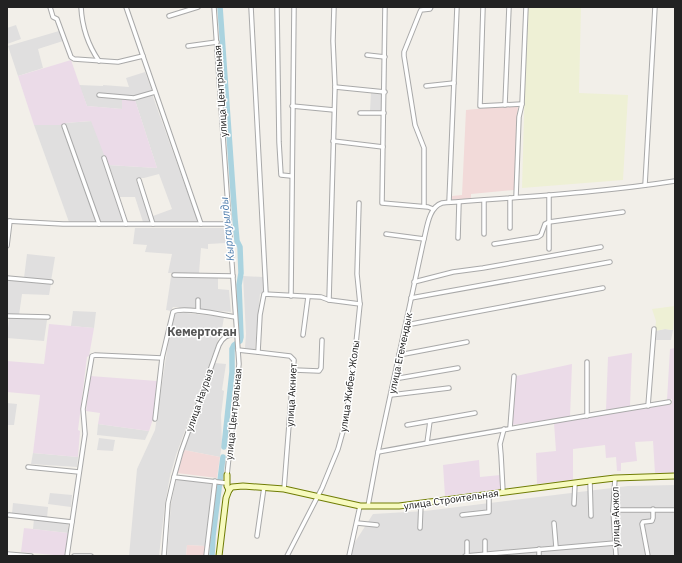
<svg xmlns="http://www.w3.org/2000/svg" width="682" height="563" viewBox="0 0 682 563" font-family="'IBM Plex Sans',sans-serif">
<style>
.residential{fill:#e0dfdf}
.commercial{fill:#f2dad9}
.industrial{fill:#ebdbe8}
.farmland{fill:#eef0d5}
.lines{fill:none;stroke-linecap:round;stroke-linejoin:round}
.river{stroke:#aad3df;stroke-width:5.5}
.street-casing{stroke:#a9a9a9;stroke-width:5.5}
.secondary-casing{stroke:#707d05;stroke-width:7}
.street{stroke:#fff;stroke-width:3.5}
.secondary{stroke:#f7fabf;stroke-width:5}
.labels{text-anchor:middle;stroke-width:3;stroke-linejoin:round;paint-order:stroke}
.street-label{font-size:10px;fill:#222;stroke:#fff}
.water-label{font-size:11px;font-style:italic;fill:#4a7aab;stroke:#fff}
.quarter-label{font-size:12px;font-weight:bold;fill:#555;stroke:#fff}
</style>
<rect width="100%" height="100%" fill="#f2efe9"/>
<g class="residential">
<path d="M16,25L21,39L7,44V28Z"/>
<path d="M59,31L63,41L38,49L43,68L18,76L8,46Z"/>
<path d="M145,72L152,91L134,96L97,94V97L122,99V109L87,106L79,85L103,86V85L129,87L126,78Z"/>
<path d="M371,93L382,94L381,112L370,111Z"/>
<path d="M152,94L198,222H155L153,216L172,209L159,174L144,178H137L136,180L151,222H143L135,197H119L108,165L157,168L135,100Z"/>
<path d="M92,121L105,156L102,157L123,222H100L65,123Z"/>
<path d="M34,125H61L96,222H69Z"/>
<path d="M135,228H225L226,243L208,244V249L201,248L199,273H168L172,254L145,252L147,245L133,244Z"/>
<path d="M27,254L55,257L51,281L24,278Z"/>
<path d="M243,276L263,277V292L260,294L255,350L245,348L246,334Z"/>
<path d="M171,277L218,278V289L229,290L231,312L173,307L171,311L166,310Z"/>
<path d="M7,280L51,284L49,295L22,294L19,315L7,314Z"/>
<path d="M73,311L96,312L94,328L71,326Z"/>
<path d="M177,312L224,317L222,329L176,455L170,476L165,504L159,556H129L137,469L155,430L171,324L174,314Z"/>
<path d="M9,318L47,320L44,341L7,338Z"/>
<path d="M665,329L673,330L671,340H654L655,331Z"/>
<path d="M215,363L226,364L222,390L224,391L221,415L222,444L220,457L184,450Z"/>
<path d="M7,403L17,404L14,425H7Z"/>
<path d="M98,424L149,431L145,440L97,435Z"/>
<path d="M99,438L115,440L113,451L97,450Z"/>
<path d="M33,453L78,457L77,467L31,464Z"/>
<path d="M176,479L213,484L205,546L187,545L186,556H167L171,504Z"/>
<path d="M675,485V556H346L373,514L425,511L628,486Z"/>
<path d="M50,493L72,495L71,507L48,504Z"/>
<path d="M13,503L48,507L47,518L12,514Z"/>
<path d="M34,519L68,523V533L33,529Z"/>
</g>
<g class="commercial">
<path d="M518,105L514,190L471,194V199L452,200V196L462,195L466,110Z"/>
<path d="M184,450L220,457L217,478L177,473Z"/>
<path d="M187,545L205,546L204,556H186Z"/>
</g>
<g class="industrial">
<path d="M71,60L87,106L122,109V99L135,100L157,168L108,165L91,121L65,123V125H34L18,76Z"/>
<path d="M49,324L94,328L89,356L87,357L78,430L80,431L78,457L33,453L40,395L7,392V361L44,364Z"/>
<path d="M675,348V473H655L653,441L635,442L637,461L621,463V471H617L616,457L606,458L605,445L573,449V480L537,484L536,453L556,451L554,423L672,404V399L667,400L670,349Z"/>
<path d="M632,353L630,406L606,410L608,357Z"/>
<path d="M572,364L570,417L512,425L516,376Z"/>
<path d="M90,376L157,381L153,419L149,431L98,424L100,413L86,411Z"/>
<path d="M479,460L480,477L501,475V489L445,496L443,465Z"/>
<path d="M24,528L68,533L65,556L21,552Z"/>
</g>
<g class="farmland">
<path d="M527,7H581L579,93L628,95L623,180L522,188Z"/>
<path d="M675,306L673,330L665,329L655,331L656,321L652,309Z"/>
</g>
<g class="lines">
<g class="river">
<path d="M220,7L235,219L237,241L240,247L241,273L239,285L241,337L240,341L234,345L232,349V372L224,447"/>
<path d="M212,556L213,536L223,457"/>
</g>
<defs>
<g id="street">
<path d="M50,7L53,17L57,19L71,57L74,59L118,62L143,56"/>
<path d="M81,7C82,26 88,45 99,61"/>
<path d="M126,7L201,224"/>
<path d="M214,7L239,364L227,475"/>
<path d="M251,7L266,294"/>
<path d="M277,7L279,142L281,175L291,176"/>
<path d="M385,7L382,203L428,207L433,209"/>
<path d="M483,7L480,106L522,104"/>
<path d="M169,16L198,7"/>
<path d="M188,46L217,42"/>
<path d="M367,55L385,57"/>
<path d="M426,86L454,83"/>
<path d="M335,87L385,92"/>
<path d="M99,95L134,98L155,92"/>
<path d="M505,105L509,7"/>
<path d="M292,106L334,110"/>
<path d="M360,113H384"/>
<path d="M64,126L99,224"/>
<path d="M333,141L383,147"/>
<path d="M104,158L126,224"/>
<path d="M139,180L153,224"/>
<path d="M645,185L655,7"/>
<path d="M516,197L519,117L522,104L526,7"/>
<path d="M449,202L457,7"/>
<path d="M424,206V148L415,125L404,56V52L420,12L421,10L430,9L431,7"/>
<path d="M7,221L63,224H228"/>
<path d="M510,228V198"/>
<path d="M386,234L424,239"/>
<path d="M484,234V200"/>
<path d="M458,238L459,202"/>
<path d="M494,244L538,237L541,235L545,224L549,222L623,212"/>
<path d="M7,246L10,221"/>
<path d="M549,249V195"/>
<path d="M174,275L233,276"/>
<path d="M7,278L51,282"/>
<path d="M414,282L453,272L483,268L601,247"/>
<path d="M291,296L294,7"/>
<path d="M411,298L610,262"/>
<path d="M329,300L335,87L333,41L334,7"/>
<path d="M198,311V300"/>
<path d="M7,316L48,317"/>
<path d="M406,325L603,288"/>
<path d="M303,335L308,297"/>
<path d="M238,350L290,356L294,360L284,489"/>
<path d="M258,352L260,315L264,294L321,297L329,300L360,304"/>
<path d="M399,355L467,342"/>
<path d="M294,370L319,371L321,368L322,340"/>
<path d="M394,379L458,368"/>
<path d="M391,395L449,388"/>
<path d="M648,406L654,329"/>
<path d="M587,416V362"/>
<path d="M155,419L162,358L173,312C181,306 223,315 235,317"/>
<path d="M407,425L475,413"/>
<path d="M510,428L514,376"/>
<path d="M427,443L430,421"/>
<path d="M378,452C475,434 572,418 669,402"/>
<path d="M28,467L79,472"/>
<path d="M174,477L226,483"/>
<path d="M615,478L613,510L616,556"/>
<path d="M590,481L591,516"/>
<path d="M503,492L501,455L500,444L504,429"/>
<path d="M574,504L575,483"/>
<path d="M368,506L378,452L424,239C427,227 429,207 442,203C520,197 598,193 675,181"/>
<path d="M613,510H675"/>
<path d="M9,515L72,522"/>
<path d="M462,515L489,512V494"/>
<path d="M357,523L377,525"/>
<path d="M554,523L556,547"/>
<path d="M420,528L421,503"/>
<path d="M257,536L264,487"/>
<path d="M485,541V553"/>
<path d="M467,542V556"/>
<path d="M539,549V556"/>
<path d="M7,554L31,556"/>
<path d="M67,556L85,434L83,409L92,356L95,355L162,358"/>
<path d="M74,556H91"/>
<path d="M164,556L168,503L174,477L181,452L219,345C223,337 227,335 236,334"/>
<path d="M206,556L215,481"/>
<path d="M287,556L322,488L338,449L345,424L355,353L360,304L357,274L359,203"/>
<path d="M349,556L360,506"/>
<path d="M465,556L615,543"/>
<path d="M648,556L642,524L643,522L652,521L653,518V509"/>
</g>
<g id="secondary">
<path d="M227,475V486L229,490"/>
<path d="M229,490L232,487L243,486L284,489L360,506H399L590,481L615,478L675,476"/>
<path d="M219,556L226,498L229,490"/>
</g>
</defs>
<use href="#street" class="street-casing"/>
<use href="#secondary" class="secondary-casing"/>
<use href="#street" class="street"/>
<use href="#secondary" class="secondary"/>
</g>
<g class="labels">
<g class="street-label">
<text transform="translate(220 91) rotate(-94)" y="4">улица Центральная</text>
<text transform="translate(400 353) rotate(-78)" y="4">улица Егемендык</text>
<text transform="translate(349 386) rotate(-82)" y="4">улица Жибек Жолы</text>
<text transform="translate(291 395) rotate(-87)" y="4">улица Акниет</text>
<text transform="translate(199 400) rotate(-71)" y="4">улица Наурыз</text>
<text transform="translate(233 414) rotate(-84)" y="4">улица Центральная</text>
<text transform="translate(451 499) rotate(-8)" y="4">улица Строительная</text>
<text transform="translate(615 517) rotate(-91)" y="4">улица Акжол</text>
</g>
<g class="water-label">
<text transform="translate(227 229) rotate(-96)" y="4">Кыргауылды</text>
</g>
<g class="quarter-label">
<text x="202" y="336">Кемертоған</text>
</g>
</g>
<rect width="682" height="563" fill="none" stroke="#222222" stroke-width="16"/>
</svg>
